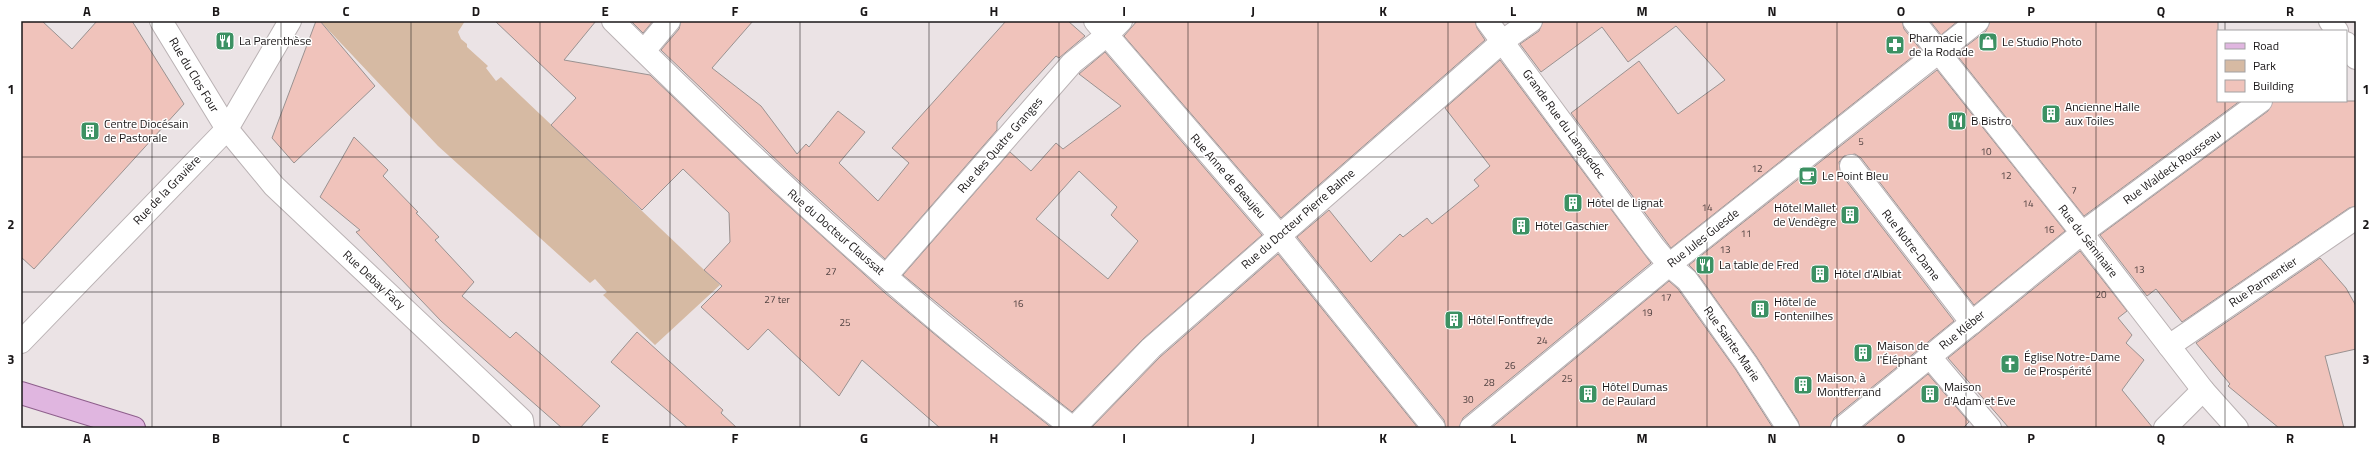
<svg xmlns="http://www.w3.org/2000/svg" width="2377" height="449" viewBox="0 0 2377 449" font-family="'Titillium Web',sans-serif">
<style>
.green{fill:#d6baa3}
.building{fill:#f0c3bb;stroke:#9a9291;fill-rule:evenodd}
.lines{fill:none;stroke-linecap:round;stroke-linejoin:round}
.minor-casing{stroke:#bab2b4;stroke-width:24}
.major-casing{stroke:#8e5f8c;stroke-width:24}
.minor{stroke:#fff;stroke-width:22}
.major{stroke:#e0b6e0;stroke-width:22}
.grid{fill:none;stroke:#1a1718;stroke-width:1;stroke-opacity:0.55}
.labels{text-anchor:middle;stroke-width:3;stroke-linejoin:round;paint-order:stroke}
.number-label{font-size:10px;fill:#504241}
.poi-label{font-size:12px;fill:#1a1718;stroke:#fff;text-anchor:start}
.street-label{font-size:12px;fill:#1a1718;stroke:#fff}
.neatline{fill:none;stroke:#1a1718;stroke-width:1.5}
.grid-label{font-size:13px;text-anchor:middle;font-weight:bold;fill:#1a1718}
</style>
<rect width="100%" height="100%" fill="#ebe3e5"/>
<path class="green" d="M320,21H465L458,32L461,39L467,44V47L488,66L486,68L496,81L501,77L720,285L655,345L603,295L607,292L595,279L590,283L438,146Z"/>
<g class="building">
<path d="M21,21H42L72,49L97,21H132L184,104L34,269L21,257Z"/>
<path d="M316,21H320L375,86L294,163L272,138Z"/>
<path d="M495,21H596L564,60L650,75L771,190L885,293L944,342L1052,428H940L862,360L839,396L768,329L748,350L701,307L722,286L704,270L730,242L729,213L683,169L642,210L551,125L576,98Z"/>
<path d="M631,21H653L643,33Z"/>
<path d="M681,21H753L712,68L761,106L797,154L806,144L809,147L838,111L865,132L839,163L878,201L909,163L892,148L1006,21H1068L1085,36L1059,58L1056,56L1022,93L997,122V130L885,259L788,171L661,50L679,29Z"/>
<path d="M1137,21H1475L1477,28L1485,40L1281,218L1124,36Z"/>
<path d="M1543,21H1902L1904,29L1921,50L1671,248L1571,113L1639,61L1678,114L1725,80L1676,26L1628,62L1602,27L1541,72L1520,44L1539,31Z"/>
<path d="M1930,21H1958L1941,35Z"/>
<path d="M1990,21H2218V101H2240L2084,216L1956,54L1986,31Z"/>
<path d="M1105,52L1262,235L1143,339L1072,412L1020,371L903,275L1010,152L1031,171L1056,143L1063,149L1121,106L1079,74ZM1079,171L1117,207L1111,215L1138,241L1108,279L1036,219Z"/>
<path d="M1500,60L1651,263L1463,418L1459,428H1446L1444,420L1297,237L1329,210L1371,262L1400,234L1403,237L1427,218L1432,224L1479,186L1474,180L1490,166L1445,108Z"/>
<path d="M1937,70L2065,231L1974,305L1861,158L1855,154L1844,156L1839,162L1841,174L1954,321L1834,418L1830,428H1800L1798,421L1756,356L1697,273L1689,265Z"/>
<path d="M2273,101H2356V206L2349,208L2182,322L2156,289L2147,296L2100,235L2268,111Z"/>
<path d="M354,137L388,170L383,176L418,212L416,213L439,237L435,240L474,282L462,296L510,338L516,332L600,406L580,428H562L486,361L441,321L356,232L360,230L320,197Z"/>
<path d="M2080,251L2127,311L2118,318L2132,335L2126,343L2144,360L2122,390L2153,428H2009L1948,358Z"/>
<path d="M1278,254L1418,428H1091L1160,357Z"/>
<path d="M2320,258L2346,288L2356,306V349L2325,356L2344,428H2279L2228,386L2230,384L2196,343Z"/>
<path d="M1669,281L1678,289L1736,370L1773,428H1491Z"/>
<path d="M637,332L723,410L721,413L737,428H688L611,362Z"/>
<path d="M1928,374L1969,422L1963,428H1862Z"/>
</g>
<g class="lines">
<defs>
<g id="minor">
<path d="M161,21L227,129L274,186L522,420L523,428"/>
<path d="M613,21C759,165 908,305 1073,428"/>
<path d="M1095,21L1279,235L1434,428"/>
<path d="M1487,21L1654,247L1669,265L1687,280L1746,363L1788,428"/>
<path d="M1914,21L2082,233L2203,390L2237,428"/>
<path d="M2330,21L2337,31"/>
<path d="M2346,43L2356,58"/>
<path d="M644,51L669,21"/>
<path d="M1851,166L1972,323"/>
<path d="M886,276L1072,63L1107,35L1121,21"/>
<path d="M21,342L227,129L290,21"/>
<path d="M2169,346L2356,218"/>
<path d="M1930,357L1990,428"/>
<path d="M1074,428L1151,348L1503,41L1531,21"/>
<path d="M1471,428L1669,265L1978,21"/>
<path d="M1842,428L2082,233L2261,101"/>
<path d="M2165,428L2203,390"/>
</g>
<path id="major" d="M21,393L134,428"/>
</defs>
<use href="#minor" class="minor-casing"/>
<use href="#major" class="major-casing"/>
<use href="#minor" class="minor"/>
<use href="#major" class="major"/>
</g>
<path class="grid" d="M152,21V428M281,21V428M411,21V428M540,21V428M670,21V428M800,21V428M929,21V428M1059,21V428M1188,21V428M1318,21V428M1448,21V428M1577,21V428M1707,21V428M1837,21V428M1966,21V428M2096,21V428M2225,21V31M2225,101V428M21,157H2356M21,292H2356"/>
<defs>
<symbol id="restaurant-square" viewBox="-11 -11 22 22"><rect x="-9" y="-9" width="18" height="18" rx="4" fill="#3c9163" stroke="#fff"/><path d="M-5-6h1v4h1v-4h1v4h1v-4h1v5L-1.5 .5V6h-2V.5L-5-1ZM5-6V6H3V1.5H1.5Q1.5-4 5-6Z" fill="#fff"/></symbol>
<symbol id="shop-square" viewBox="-11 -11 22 22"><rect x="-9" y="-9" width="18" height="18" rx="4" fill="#3c9163" stroke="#fff"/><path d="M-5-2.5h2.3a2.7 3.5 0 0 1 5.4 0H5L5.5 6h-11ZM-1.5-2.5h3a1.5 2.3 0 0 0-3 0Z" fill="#fff"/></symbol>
<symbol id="pharmacy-square" viewBox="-11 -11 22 22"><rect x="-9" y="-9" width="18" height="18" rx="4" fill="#3c9163" stroke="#fff"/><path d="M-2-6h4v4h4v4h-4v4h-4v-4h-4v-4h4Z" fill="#fff"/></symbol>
<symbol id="building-square" viewBox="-11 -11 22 22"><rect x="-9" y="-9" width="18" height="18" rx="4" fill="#3c9163" stroke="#fff"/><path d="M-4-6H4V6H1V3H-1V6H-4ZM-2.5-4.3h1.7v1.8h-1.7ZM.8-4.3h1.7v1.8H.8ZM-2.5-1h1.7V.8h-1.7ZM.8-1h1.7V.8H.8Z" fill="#fff"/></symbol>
<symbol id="cafe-square" viewBox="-11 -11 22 22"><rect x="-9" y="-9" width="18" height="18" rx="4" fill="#3c9163" stroke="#fff"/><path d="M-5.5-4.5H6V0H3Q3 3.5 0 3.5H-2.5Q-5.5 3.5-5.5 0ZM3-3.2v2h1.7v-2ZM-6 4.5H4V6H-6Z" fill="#fff"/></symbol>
<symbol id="church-square" viewBox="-11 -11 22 22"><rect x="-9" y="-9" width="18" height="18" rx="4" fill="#3c9163" stroke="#fff"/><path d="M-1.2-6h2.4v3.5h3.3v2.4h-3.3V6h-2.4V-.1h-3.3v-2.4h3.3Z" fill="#fff"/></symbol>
</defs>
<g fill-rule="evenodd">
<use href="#restaurant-square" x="214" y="30" width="22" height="22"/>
<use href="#shop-square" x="1977" y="31" width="22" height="22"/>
<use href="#pharmacy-square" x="1884" y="34" width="22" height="22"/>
<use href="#building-square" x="2040" y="103" width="22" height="22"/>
<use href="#restaurant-square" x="1946" y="110" width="22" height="22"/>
<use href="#building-square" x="79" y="120" width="22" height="22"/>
<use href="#cafe-square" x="1797" y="165" width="22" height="22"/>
<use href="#building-square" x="1562" y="192" width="22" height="22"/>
<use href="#building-square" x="1839" y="204" width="22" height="22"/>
<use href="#building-square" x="1510" y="215" width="22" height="22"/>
<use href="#restaurant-square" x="1694" y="254" width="22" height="22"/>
<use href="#building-square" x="1809" y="263" width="22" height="22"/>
<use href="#building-square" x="1749" y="298" width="22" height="22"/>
<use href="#building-square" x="1443" y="309" width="22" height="22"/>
<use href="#building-square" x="1852" y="342" width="22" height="22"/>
<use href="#church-square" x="1999" y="353" width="22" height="22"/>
<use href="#building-square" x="1792" y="374" width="22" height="22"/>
<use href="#building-square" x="1577" y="383" width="22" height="22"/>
<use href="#building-square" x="1919" y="383" width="22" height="22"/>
</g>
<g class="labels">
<g class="number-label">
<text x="1861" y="145">5</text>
<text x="1986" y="155">10</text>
<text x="1757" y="172">12</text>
<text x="2006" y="179">12</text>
<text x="2074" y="194">7</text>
<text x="2028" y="207">14</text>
<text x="1707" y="211">14</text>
<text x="2049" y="233">16</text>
<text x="1746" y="237">11</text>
<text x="1725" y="253">13</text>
<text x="2139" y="273">13</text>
<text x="831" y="275">27</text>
<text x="2101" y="298">20</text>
<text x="1666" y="301">17</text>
<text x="777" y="303">27 ter</text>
<text x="1018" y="307">16</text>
<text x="1647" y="316">19</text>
<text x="845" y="326">25</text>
<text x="1542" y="344">24</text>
<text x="1510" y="369">26</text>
<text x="1567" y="382">25</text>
<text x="1489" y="386">28</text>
<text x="1468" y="403">30</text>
</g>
<g class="poi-label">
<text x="1909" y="42">Pharmacie<tspan x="1909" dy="14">de la Rodade</tspan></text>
<text x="239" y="45">La Parenthèse</text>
<text x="2002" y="46">Le Studio Photo</text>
<text x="2065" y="111">Ancienne Halle<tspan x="2065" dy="14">aux Toiles</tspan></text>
<text x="1971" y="125">B Bistro</text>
<text x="104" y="128">Centre Diocésain<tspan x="104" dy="14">de Pastorale</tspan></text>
<text x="1822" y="180">Le Point Bleu</text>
<text x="1587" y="207">Hôtel de Lignat</text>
<text x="1836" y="212" text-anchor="end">Hôtel Mallet<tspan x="1836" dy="14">de Vendègre</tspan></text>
<text x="1535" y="230">Hôtel Gaschier</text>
<text x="1719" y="269">La table de Fred</text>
<text x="1834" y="278">Hôtel d'Albiat</text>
<text x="1774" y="306">Hôtel de<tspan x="1774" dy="14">Fontenilhes</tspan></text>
<text x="1468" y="324">Hôtel Fontfreyde</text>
<text x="1877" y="350">Maison de<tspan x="1877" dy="14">l'Éléphant</tspan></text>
<text x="2024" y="361">Église Notre-Dame<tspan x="2024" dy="14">de Prospérité</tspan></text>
<text x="1817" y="382">Maison, à<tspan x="1817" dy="14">Montferrand</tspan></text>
<text x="1602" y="391">Hôtel Dumas<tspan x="1602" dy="14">de Paulard</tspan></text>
<text x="1944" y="391">Maison<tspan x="1944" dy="14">d'Adam et Eve</tspan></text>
</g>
<g class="street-label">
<text transform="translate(194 75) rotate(59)" y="4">Rue du Clos Four</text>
<text transform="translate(1564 124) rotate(54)" y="4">Grande Rue du Languedoc</text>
<text transform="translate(1000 145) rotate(-49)" y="4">Rue des Quatre Granges</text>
<text transform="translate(2172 167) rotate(-36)" y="4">Rue Waldeck Rousseau</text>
<text transform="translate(1228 176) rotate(49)" y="4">Rue Anne de Beaujeu</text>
<text transform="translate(167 190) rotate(-46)" y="4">Rue de la Gravière</text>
<text transform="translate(1298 219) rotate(-41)" y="4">Rue du Docteur Pierre Balme</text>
<text transform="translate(836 232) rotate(41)" y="4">Rue du Docteur Claussat</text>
<text transform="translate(1703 238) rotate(-38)" y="4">Rue Jules Guesde</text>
<text transform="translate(2088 241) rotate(52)" y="4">Rue du Séminaire</text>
<text transform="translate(1911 245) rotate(52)" y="4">Rue Notre-Dame</text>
<text transform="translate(374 280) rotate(43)" y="4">Rue Debay Facy</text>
<text transform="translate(2263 282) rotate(-34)" y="4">Rue Parmentier</text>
<text transform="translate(1962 330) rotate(-39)" y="4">Rue Kléber</text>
<text transform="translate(1732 344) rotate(55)" y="4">Rue Sainte-Marie</text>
</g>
</g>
<rect width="2377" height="449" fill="none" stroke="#ffffff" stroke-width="44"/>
<rect x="2217" y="30" width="130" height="72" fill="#ffffff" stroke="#a3a2a3"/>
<rect x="2225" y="43" width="20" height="6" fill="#e0b6e0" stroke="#a3a2a3"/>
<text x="2253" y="50" font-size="12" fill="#1a1718">Road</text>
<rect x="2225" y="60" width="20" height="12" fill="#d6baa3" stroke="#a3a2a3"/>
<text x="2253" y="70" font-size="12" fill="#1a1718">Park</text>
<rect x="2225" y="80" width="20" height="12" fill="#f0c3bb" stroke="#a3a2a3"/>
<text x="2253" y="90" font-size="12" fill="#1a1718">Building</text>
<rect x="22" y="22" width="2333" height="405" class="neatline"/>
<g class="grid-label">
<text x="87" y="16">A</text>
<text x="216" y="16">B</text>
<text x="346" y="16">C</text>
<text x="476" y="16">D</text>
<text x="605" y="16">E</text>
<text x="735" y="16">F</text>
<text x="864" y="16">G</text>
<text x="994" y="16">H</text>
<text x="1124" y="16">I</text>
<text x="1253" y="16">J</text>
<text x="1383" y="16">K</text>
<text x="1513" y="16">L</text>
<text x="1642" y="16">M</text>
<text x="1772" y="16">N</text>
<text x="1901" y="16">O</text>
<text x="2031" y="16">P</text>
<text x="2161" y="16">Q</text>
<text x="2290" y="16">R</text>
<text x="11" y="94">1</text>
<text x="2366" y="94">1</text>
<text x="11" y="229">2</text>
<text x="2366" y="229">2</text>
<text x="11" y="364">3</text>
<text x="2366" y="364">3</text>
<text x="87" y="443">A</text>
<text x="216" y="443">B</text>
<text x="346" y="443">C</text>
<text x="476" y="443">D</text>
<text x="605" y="443">E</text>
<text x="735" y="443">F</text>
<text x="864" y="443">G</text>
<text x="994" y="443">H</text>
<text x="1124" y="443">I</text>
<text x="1253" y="443">J</text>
<text x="1383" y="443">K</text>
<text x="1513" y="443">L</text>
<text x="1642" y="443">M</text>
<text x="1772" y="443">N</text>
<text x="1901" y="443">O</text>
<text x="2031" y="443">P</text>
<text x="2161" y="443">Q</text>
<text x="2290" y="443">R</text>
</g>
</svg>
